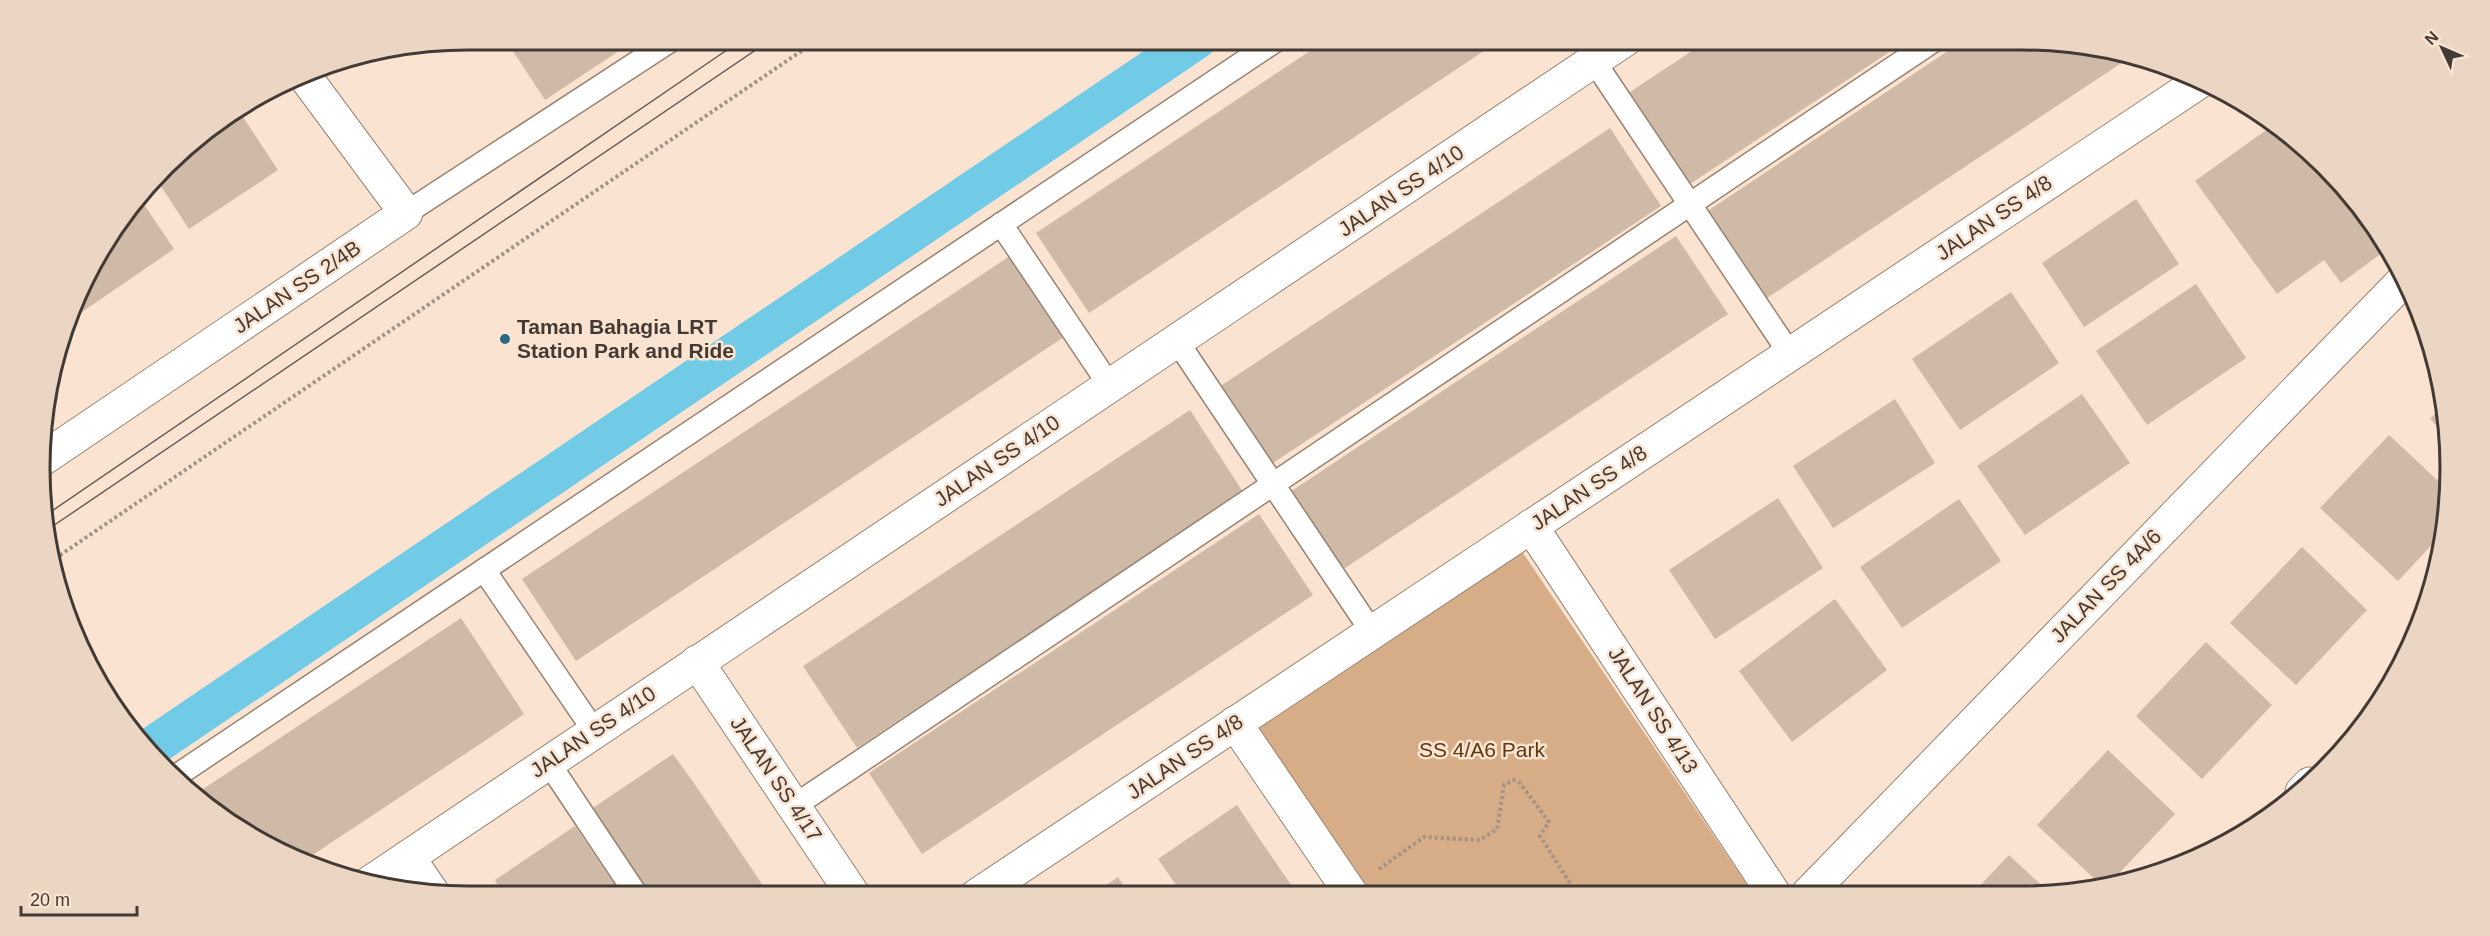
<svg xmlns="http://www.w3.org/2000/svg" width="2490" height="936" viewBox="0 0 2490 936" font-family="Arial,sans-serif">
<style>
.green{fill:#d7ad87}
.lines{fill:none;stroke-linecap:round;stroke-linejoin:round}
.canal{stroke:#71cae6;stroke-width:40}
.building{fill:#cfb9a7}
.service-casing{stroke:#988372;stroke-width:25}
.minor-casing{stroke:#988372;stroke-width:35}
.path{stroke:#a39386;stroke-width:4;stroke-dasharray:3 3;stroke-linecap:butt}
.service{stroke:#fff;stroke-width:22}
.minor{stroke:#fff;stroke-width:33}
.tram{stroke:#6a5e55;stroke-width:1.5}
.poi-dot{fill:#2b697f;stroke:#fae4d1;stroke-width:2}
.labels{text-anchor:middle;stroke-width:5;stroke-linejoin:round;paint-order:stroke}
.street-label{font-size:21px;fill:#433a33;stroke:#fae4d1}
.poi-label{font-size:21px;font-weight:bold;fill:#433a33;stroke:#fae4d1;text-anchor:start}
.park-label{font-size:21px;fill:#5d3811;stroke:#fae4d1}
.rim{fill:none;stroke:#433a33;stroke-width:3}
</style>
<rect width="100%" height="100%" fill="#fae4d1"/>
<path class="green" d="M1519,547L1753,894L1366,895L1253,732Z"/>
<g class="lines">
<path class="canal" d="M150,748L1197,39"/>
</g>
<g class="building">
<path d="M505,39H637L545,100Z"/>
<path d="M1328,39H1502L1089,313L1036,233Z"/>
<path d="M1710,39H1909L1690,184L1630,92Z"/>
<path d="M1966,39H2022L2135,54L1764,300L1706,212Z"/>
<path d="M237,108L278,170L189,229L157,180L185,145Z"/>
<path d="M2276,123L2311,154L2382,253L2341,283L2324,260L2277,294L2195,181Z"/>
<path d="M1610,128L1661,206L1270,465L1219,387Z"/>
<path d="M2136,199L2179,264L2084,327L2042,263Z"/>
<path d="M141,200L174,249L79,314L73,305L96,254Z"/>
<path d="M1676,236L1728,314L1342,570L1290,492Z"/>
<path d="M1010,256L1064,337L576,661L522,579Z"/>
<path d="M2196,284L2246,358L2147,425L2096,351Z"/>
<path d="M2011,292L2059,363L1960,430L1912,359Z"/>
<path d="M2082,394L2130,463L2025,535L1977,466Z"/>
<path d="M1895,399L1935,463L1833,528L1793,466Z"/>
<path d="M2445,403L2447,412L2448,437L2430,419Z"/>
<path d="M1190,410L1243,492L857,748L803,666Z"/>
<path d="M2389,435L2450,492L2444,532L2398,581L2320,508Z"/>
<path d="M1778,498L1823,568L1715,639L1669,570Z"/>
<path d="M1959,499L2001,561L1902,628L1860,567Z"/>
<path d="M1259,514L1313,595L922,854L869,773Z"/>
<path d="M2302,547L2367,610L2296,685L2230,623Z"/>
<path d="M1835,599L1887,670L1792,742L1739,671Z"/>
<path d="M461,618L524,714L492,736L302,862L279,853L207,809L194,795Z"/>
<path d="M2206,642L2272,705L2202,779L2136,716Z"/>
<path d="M2108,750L2175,814L2109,884L2102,886L2037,825Z"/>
<path d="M673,754L696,786L770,896L649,897L590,810Z"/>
<path d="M1237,805L1261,841L1298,895H1183L1158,859Z"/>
<path d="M575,826L623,897H505L495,880Z"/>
<path d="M2009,855L2050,893L1972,894Z"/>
<path d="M1118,877L1130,895L1091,896Z"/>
</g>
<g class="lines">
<defs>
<g id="service">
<path d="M1594,61L1790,354"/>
<path d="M406,213L673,39"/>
<path d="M1001,224L1110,386"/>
<path d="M1177,341L1372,632"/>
<path d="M484,570L595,732"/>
<path d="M548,762L638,897"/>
<path d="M176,776L1278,39"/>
<path d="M794,806L1936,39"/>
</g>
<g id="minor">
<path d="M44,458L406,213L303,74"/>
<path d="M1531,526L1774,894"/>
<path d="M697,662L854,896"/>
<path d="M1235,723L1352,895"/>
<path d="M2302,792L2310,784"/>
<path d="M408,857L432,892"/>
<path d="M368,884L1626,39"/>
<path d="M1808,894L2405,279"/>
<path d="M976,896L2202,80"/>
</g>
</defs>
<use href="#service" class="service-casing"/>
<use href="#minor" class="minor-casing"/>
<g class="path">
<path d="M50,562L819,39"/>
<path d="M1379,869L1424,837L1480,840L1497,829L1504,785L1514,780L1520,783L1549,822L1540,836L1577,894"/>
</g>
<use href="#service" class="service"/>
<use href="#minor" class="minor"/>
<g class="tram">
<path d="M46,515L743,39"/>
<path d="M47,530L772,39"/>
</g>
</g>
<circle class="poi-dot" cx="505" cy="339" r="6"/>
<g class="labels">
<g class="street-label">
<text transform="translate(1401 191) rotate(-34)" y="7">JALAN SS 4/10</text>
<text transform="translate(1994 218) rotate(-34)" y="7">JALAN SS 4/8</text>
<text transform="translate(297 287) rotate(-34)" y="7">JALAN SS 2/4B</text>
<text transform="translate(997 461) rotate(-34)" y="7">JALAN SS 4/10</text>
<text transform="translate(1589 488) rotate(-34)" y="7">JALAN SS 4/8</text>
<text transform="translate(2106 586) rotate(-46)" y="7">JALAN SS 4A/6</text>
<text transform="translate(1653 710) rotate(57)" y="7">JALAN SS 4/13</text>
<text transform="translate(593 732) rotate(-34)" y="7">JALAN SS 4/10</text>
<text transform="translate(1185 757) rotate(-34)" y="7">JALAN SS 4/8</text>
<text transform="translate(776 779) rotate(56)" y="7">JALAN SS 4/17</text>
</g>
<g class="poi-label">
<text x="517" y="334">Taman Bahagia LRT<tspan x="517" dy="24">Station Park and Ride</tspan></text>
</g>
<g class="park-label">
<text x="1482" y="757">SS 4/A6 Park</text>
</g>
</g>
<path d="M0 0H2490V936H0ZM468 50H2022A418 418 0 0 1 2440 468V468A418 418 0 0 1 2022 886H468A418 418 0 0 1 50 468V468A418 418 0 0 1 468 50Z" fill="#ebd6c4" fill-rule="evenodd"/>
<path class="rim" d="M468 50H2022A418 418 0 0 1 2440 468V468A418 418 0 0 1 2022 886H468A418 418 0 0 1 50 468V468A418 418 0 0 1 468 50Z"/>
<g transform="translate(2442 48) rotate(314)" stroke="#fae4d1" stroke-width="4.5" paint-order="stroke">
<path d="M0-4.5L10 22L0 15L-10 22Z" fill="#433a33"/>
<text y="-9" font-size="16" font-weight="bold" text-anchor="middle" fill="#433a33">N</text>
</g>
<path d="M21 906v9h116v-9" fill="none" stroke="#433a33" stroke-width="3"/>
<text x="30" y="906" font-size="18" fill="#433a33" stroke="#fae4d1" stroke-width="4.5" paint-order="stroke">20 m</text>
</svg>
